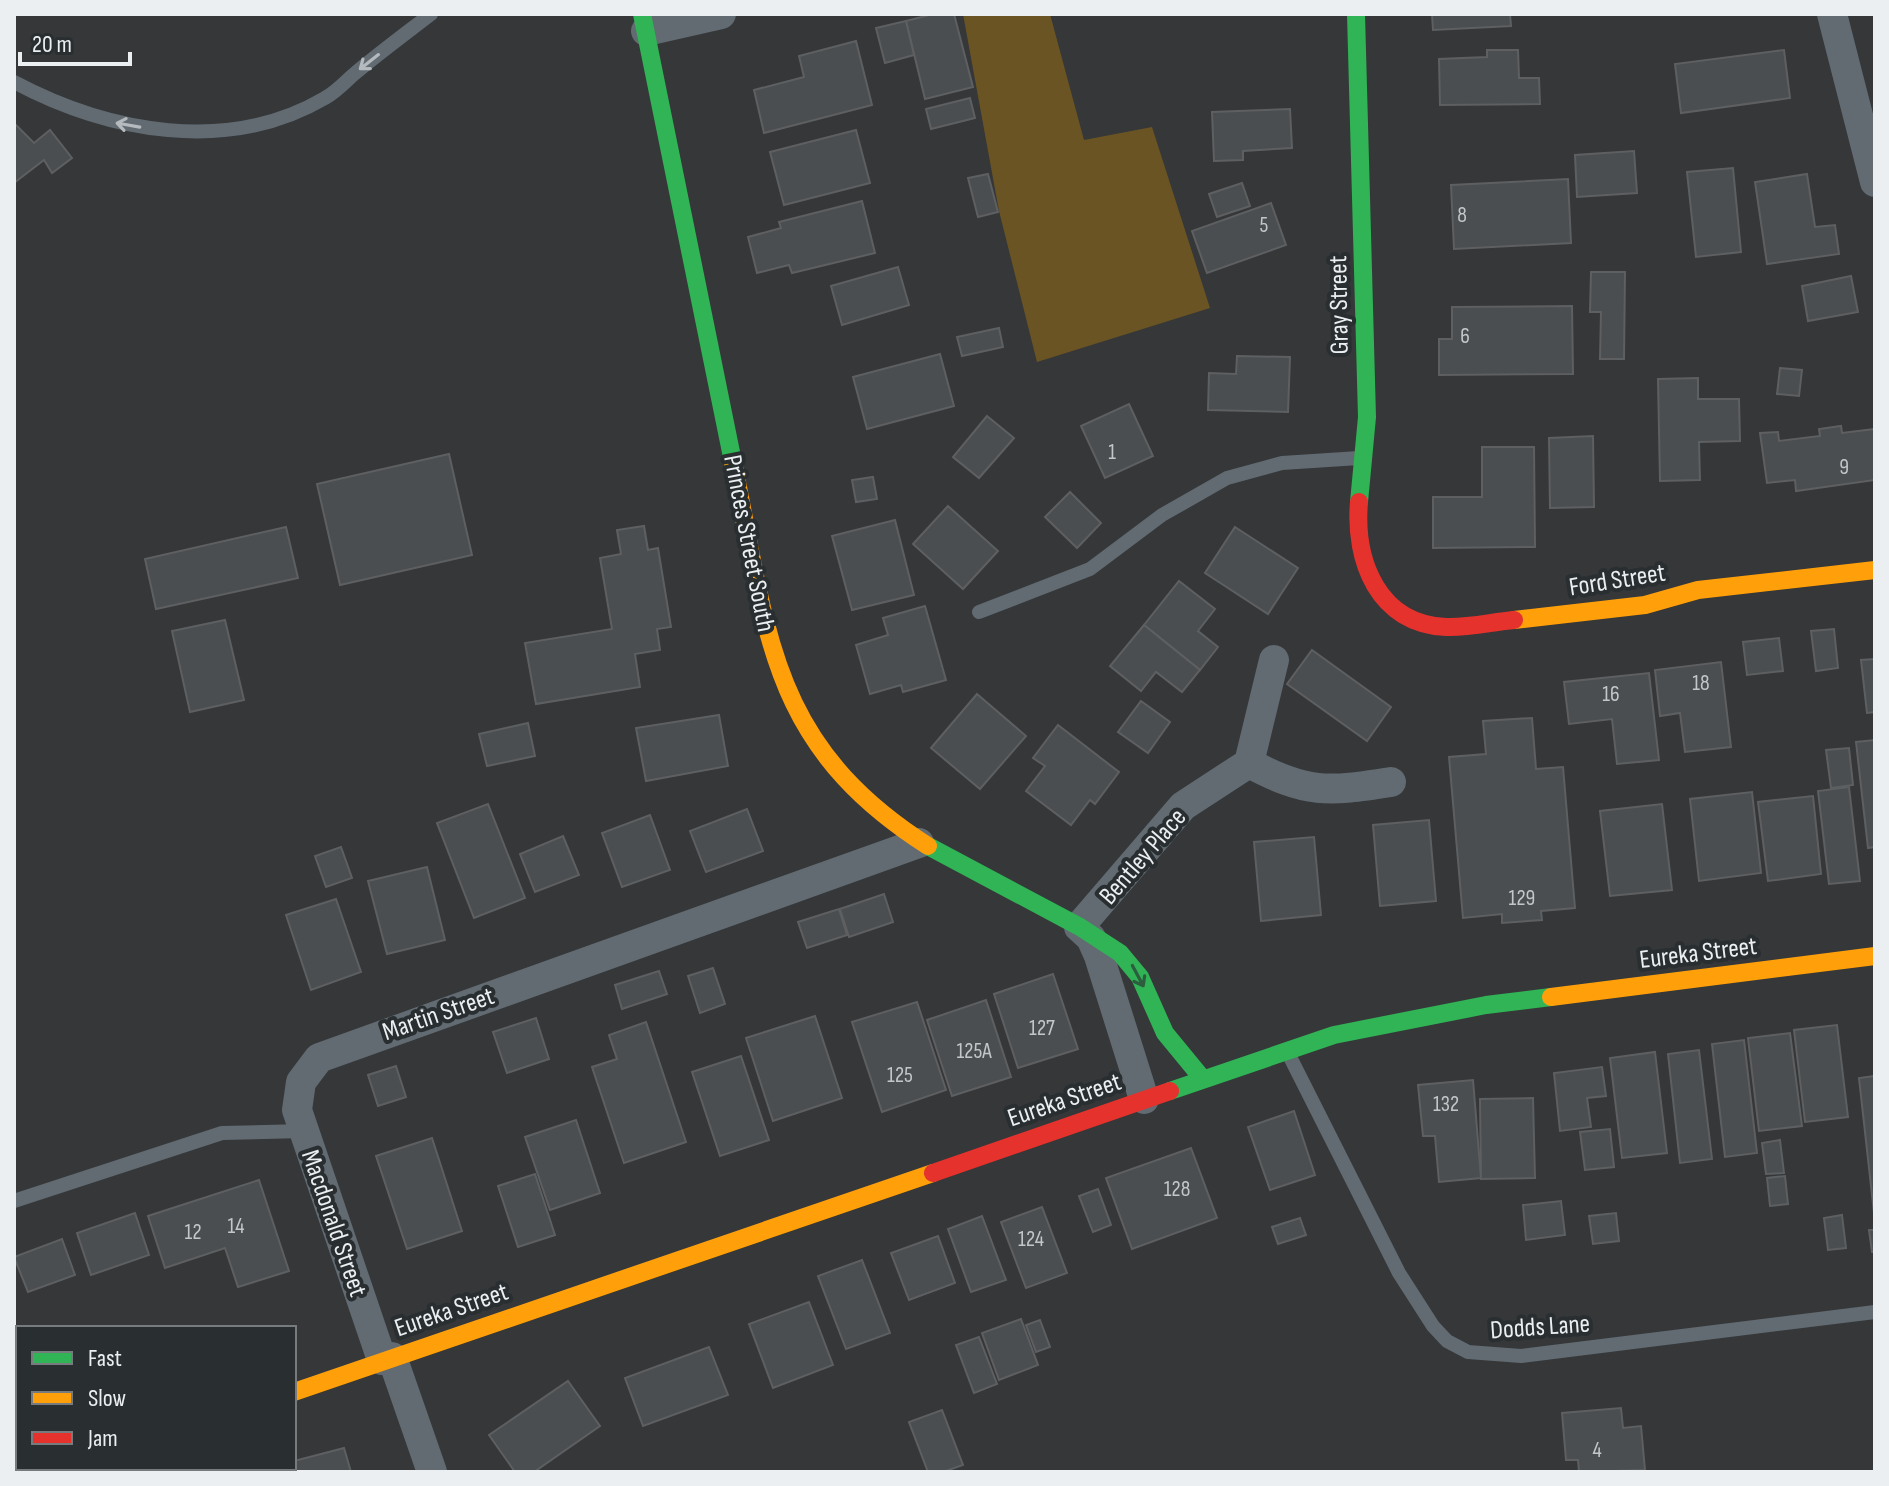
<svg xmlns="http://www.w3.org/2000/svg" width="1889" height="1486" viewBox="0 0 1889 1486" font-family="'Sofia Sans Condensed',sans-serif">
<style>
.green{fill:#6a5423}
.building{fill:#4b4e50;stroke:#5d5f61;stroke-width:2}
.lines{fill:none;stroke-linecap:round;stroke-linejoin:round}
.lane{stroke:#626b72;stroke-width:14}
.street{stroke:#626b72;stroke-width:30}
.fast{stroke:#30b455;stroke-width:18}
.slow{stroke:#ff9f0a;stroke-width:18}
.jam{stroke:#e5322d;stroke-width:18}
.oneway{stroke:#b5babe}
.oneway2{stroke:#2b5d3e}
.labels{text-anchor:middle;stroke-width:8;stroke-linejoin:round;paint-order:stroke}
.number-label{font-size:22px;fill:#c4c7c9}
.street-label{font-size:26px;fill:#eceff1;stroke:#292e31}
</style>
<rect width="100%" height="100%" fill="#353739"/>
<path class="green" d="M963,14H1050L1084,140L1152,127L1210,308L1037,362L999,211Z"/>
<g class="building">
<path d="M933,14H954L973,87L925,99L906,21Z"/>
<path d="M1432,14H1510L1511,26L1433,30Z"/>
<path d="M906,21L914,55L885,63L876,28Z"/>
<path d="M856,41L872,105L764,133L754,90L804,77L799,56Z"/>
<path d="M1487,50H1518L1519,78H1539L1540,104L1440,105L1439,59L1487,57Z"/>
<path d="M1784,50L1790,98L1681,113L1675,64Z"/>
<path d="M970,98L975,118L931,129L926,109Z"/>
<path d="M1290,109L1292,148L1243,151V160L1214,161L1212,112Z"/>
<path d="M14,123L34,143L50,130L72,158L52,173L44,160L14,183Z"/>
<path d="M856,130L870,183L784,205L770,152Z"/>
<path d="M1634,151L1637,193L1577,197L1575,155Z"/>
<path d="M1733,168L1741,252L1696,257L1687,172Z"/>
<path d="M988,174L998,212L978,217L968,178Z"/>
<path d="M1807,174L1815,227L1835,225L1839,254L1767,264L1755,182Z"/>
<path d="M1568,179L1571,243L1454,249L1451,185Z"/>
<path d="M1242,183L1250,206L1217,217L1209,194Z"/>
<path d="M862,201L875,253L792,273L789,265L757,273L748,237L781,228L779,222Z"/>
<path d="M1271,203L1286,245L1207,273L1192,231Z"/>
<path d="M898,267L909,305L842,325L831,286Z"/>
<path d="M1591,272H1625L1624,359H1600L1601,312H1590Z"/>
<path d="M1851,276L1858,312L1808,321L1802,286Z"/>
<path d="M1572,306L1573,374L1439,375V339H1452V307Z"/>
<path d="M999,328L1003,347L962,356L957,337Z"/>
<path d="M940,354L954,406L867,429L853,377Z"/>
<path d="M1237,356L1290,357L1288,412L1208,410L1209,373L1236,374Z"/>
<path d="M1780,368L1802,370L1799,396L1777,394Z"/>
<path d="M1698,378V399H1739L1740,441L1699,442L1700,480L1660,481L1658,379Z"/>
<path d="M1129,404L1153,456L1105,478L1081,426Z"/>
<path d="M987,416L1014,438L979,478L953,457Z"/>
<path d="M1841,426L1842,433L1875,429V480L1796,491L1795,480L1767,483L1760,433L1778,432L1779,441L1820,436L1819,429Z"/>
<path d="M1593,436L1594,507L1550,508L1549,438Z"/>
<path d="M1482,447H1534L1535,547L1433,548V497H1482Z"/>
<path d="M449,454L472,555L340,585L317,484Z"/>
<path d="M873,477L877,499L856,502L852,480Z"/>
<path d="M1070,492L1101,523L1077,548L1045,517Z"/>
<path d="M948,506L998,551L963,589L913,544Z"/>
<path d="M895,520L914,595L852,610L832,536Z"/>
<path d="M644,526L648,550L658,548L671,627L657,629L660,650L635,654L640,687L536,704L525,643L612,629L600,558L621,554L617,530Z"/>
<path d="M286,527L298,578L156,609L145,559Z"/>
<path d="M1235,527L1298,568L1268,614L1205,573Z"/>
<path d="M1179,581L1215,609L1198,631L1218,647L1200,670L1144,625Z"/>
<path d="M925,606L946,680L903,692L901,685L870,694L856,645L888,635L883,618Z"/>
<path d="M225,620L244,700L190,712L172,631Z"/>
<path d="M1144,625L1200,670L1182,692L1156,672L1141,691L1110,666Z"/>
<path d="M1834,629L1838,668L1816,671L1811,631Z"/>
<path d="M1779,638L1783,671L1747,675L1743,642Z"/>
<path d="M1312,650L1391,707L1367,741L1287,684Z"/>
<path d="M1875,659V712L1867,713L1861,660Z"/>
<path d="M1721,662L1731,747L1685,752L1680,713L1660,716L1655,670Z"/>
<path d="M1649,673L1659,760L1617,764L1612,719L1569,724L1564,682Z"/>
<path d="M977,694L1026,736L980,789L931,748Z"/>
<path d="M1141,701L1170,722L1148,753L1118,732Z"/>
<path d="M719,715L728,766L646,781L636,728Z"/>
<path d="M1532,718L1536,769L1563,767L1575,908L1541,911L1542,920L1502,923V914L1463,918L1449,757L1486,754L1483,721Z"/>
<path d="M528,723L535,756L487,766L479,734Z"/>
<path d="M1058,725L1119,772L1095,804L1090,800L1071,825L1026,791L1045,766L1033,758Z"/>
<path d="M1875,740V847L1868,848L1856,742Z"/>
<path d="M1849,748L1853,785L1831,788L1826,750Z"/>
<path d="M1849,787L1860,881L1829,884L1818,791Z"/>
<path d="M1752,792L1761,873L1699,881L1690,799Z"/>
<path d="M1813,796L1821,874L1768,881L1758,802Z"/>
<path d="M488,804L525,898L474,918L437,823Z"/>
<path d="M1662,804L1672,890L1610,896L1600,811Z"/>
<path d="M747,809L763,851L706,872L690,831Z"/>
<path d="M650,815L670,870L622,887L602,833Z"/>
<path d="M1429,820L1436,901L1380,906L1373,825Z"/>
<path d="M563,836L579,875L535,892L520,854Z"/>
<path d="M1314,837L1321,915L1261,921L1254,842Z"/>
<path d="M341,847L352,878L326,887L315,856Z"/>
<path d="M427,867L445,940L387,954L368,881Z"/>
<path d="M884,894L893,922L849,937L840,909Z"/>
<path d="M336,899L361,972L311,990L286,915Z"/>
<path d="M839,909L847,935L807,948L798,922Z"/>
<path d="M713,968L725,1004L700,1013L688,976Z"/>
<path d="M659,971L667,994L622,1009L615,985Z"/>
<path d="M1053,974L1078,1049L1018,1068L994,994Z"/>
<path d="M986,1000L1011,1077L952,1096L927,1020Z"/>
<path d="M917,1002L946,1090L882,1112L852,1022Z"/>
<path d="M815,1016L842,1098L773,1121L746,1038Z"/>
<path d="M536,1018L549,1059L507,1073L493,1032Z"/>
<path d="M646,1022L686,1142L624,1163L592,1067L617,1059L609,1035Z"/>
<path d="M1837,1025L1848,1117L1805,1122L1794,1030Z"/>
<path d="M1790,1033L1802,1126L1759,1131L1748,1038Z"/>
<path d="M1744,1040L1757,1153L1725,1157L1712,1044Z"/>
<path d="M1699,1050L1712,1159L1680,1163L1668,1054Z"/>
<path d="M1655,1052L1667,1153L1622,1158L1610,1058Z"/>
<path d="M741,1056L769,1140L720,1156L692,1072Z"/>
<path d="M396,1066L406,1097L378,1106L368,1075Z"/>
<path d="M1602,1067L1606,1096L1587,1098L1591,1127L1560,1131L1554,1073Z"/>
<path d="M1875,1076V1213H1874L1859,1078Z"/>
<path d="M1473,1080L1481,1178L1439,1182L1435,1136H1423L1418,1085Z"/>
<path d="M1533,1098L1535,1178L1481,1179L1480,1099Z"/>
<path d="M1294,1111L1315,1175L1270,1190L1248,1127Z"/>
<path d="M576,1120L600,1193L550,1210L525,1137Z"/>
<path d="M1610,1129L1614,1167L1585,1170L1580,1132Z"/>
<path d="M432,1138L462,1231L407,1249L376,1156Z"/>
<path d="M1780,1140L1784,1173L1766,1174L1762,1143Z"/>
<path d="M1191,1148L1217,1218L1132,1249L1106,1178Z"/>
<path d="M535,1174L555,1235L518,1247L498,1186Z"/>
<path d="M1785,1176L1788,1204L1770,1206L1767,1178Z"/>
<path d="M259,1180L289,1271L238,1287L225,1248L165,1268L148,1216Z"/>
<path d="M1098,1189L1111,1225L1093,1232L1079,1196Z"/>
<path d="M1561,1201L1565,1235L1526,1240L1523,1205Z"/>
<path d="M1042,1207L1067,1273L1026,1288L1001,1222Z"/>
<path d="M135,1213L149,1255L91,1275L77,1233Z"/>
<path d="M1616,1213L1619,1241L1593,1244L1589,1216Z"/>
<path d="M1842,1215L1846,1248L1828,1250L1824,1218Z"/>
<path d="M982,1216L1006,1280L971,1292L948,1229Z"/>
<path d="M1300,1218L1306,1235L1278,1244L1272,1227Z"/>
<path d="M1869,1230H1875V1252H1872Z"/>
<path d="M938,1236L955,1283L909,1300L891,1253Z"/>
<path d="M62,1239L75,1275L28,1292L14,1257Z"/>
<path d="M862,1260L890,1333L846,1349L818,1276Z"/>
<path d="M809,1302L833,1365L773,1388L749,1324Z"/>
<path d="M1021,1319L1038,1365L999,1380L982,1333Z"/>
<path d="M1040,1320L1050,1347L1036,1352L1026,1325Z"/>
<path d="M979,1337L997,1384L974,1393L956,1345Z"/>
<path d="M14,1344L18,1351V1456L14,1459Z"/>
<path d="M709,1347L728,1395L643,1426L625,1378Z"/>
<path d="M568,1381L600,1426L534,1472H515L489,1435Z"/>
<path d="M1621,1408L1623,1428L1641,1426L1645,1470L1579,1472L1578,1460H1566L1562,1413Z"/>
<path d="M942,1410L963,1465L943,1472H928L909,1422Z"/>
<path d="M344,1448L351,1472H293L294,1461Z"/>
</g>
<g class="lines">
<g class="lane">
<path d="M14,82C108,132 228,155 325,98C336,92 344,83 353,75C378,54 405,34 431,14"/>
<path d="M979,612L1090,569L1162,515L1227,478L1282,463L1359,458"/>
<path d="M1288,1053L1399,1273L1433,1326L1447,1341L1468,1352L1521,1356L1875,1312"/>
<path d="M14,1201L222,1133L304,1131"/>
</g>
<g class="street">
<path d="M1832,14L1875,182"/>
<path d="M646,31L721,14"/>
<path d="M1249,763C1307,794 1327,792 1391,782"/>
<path d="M1144,1099L1099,956L1091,938L1079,927L1183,806L1249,763L1274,660"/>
<path d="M392,1357L432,1472"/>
<path d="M382,1360L297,1110L301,1082L319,1058L919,843"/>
</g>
<g class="fast">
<path d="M642,14L733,462"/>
<path d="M1356,14L1367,417L1359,502"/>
<path d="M928,846L1080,927L1120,953L1140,977L1165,1033L1202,1078"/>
<path d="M1170,1091L1334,1035L1486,1005L1551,997"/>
<path d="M174,1472L179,1468"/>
</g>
<g class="slow">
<path d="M733,462C768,632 768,744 928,846"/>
<path d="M1514,620L1645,605L1698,590L1875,570"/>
<path d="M1551,997L1875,956"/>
<path d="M294,1392L933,1173"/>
</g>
<g class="jam">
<path d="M1359,502C1354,561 1378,624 1446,627C1468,628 1492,622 1514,620"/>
<path d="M933,1173L1170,1091"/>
</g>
</g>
<defs><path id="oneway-shaft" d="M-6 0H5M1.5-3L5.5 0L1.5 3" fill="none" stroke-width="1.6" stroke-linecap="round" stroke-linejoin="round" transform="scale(2)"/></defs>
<g class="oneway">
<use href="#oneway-shaft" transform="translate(369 62) rotate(142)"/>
<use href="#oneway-shaft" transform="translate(128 125) rotate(-170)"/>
</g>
<use class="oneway2" href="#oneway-shaft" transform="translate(1138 976) rotate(62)"/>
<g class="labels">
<g class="number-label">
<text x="1462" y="222">8</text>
<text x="1264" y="232">5</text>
<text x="1465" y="343">6</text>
<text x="1112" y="459">1</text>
<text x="1844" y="474">9</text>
<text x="1701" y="690">18</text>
<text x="1611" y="701">16</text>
<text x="1522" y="905">129</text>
<text x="1042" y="1035">127</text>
<text x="974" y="1058">125A</text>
<text x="900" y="1082">125</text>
<text x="1446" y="1111">132</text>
<text x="1177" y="1196">128</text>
<text x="236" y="1233">14</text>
<text x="193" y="1239">12</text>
<text x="1031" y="1246">124</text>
<text x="1597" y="1457">4</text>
</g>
<g class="street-label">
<text transform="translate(1338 305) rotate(-91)" y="9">Gray Street</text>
<text transform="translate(750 543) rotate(79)" y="9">Princes Street South</text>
<text transform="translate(1617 579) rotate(-9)" y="9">Ford Street</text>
<text transform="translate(1142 856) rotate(-49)" y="9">Bentley Place</text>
<text transform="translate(1698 952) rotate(-7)" y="9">Eureka Street</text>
<text transform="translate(438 1013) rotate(-19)" y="9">Martin Street</text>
<text transform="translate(1064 1099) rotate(-19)" y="9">Eureka Street</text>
<text transform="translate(335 1223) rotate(71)" y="9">Macdonald Street</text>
<text transform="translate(451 1309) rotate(-19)" y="9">Eureka Street</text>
<text transform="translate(1540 1326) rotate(-4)" y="9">Dodds Lane</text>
</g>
</g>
<rect width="1889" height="1486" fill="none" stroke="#eceff1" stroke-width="32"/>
<rect x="16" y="1326" width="280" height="144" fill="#292e31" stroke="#777b7e" stroke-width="2"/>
<rect x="32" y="1352" width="40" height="12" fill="#30b455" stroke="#777b7e" stroke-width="2"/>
<text x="88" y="1366" font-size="24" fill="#eceff1">Fast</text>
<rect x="32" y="1392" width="40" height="12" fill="#ff9f0a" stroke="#777b7e" stroke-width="2"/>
<text x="88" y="1406" font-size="24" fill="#eceff1">Slow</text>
<rect x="32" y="1432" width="40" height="12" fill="#e5322d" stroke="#777b7e" stroke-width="2"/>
<text x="88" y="1446" font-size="24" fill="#eceff1">Jam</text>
<path d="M20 52v12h110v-12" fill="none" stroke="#eceff1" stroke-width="4"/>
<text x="32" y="52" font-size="24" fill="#eceff1" stroke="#292e31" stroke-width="6" paint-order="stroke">20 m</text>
</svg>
